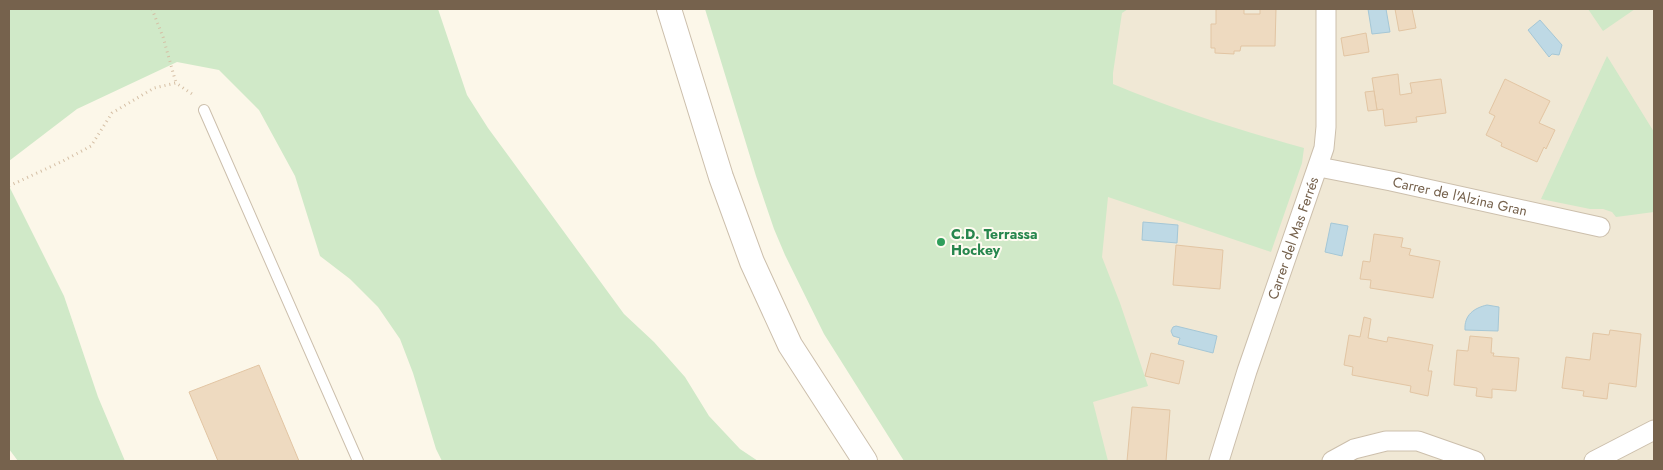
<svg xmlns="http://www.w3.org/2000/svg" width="1663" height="470" viewBox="0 0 1663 470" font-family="Jost,sans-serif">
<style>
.residential{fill:#f0e8d5}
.green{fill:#d0e9c8}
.water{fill:#bed9e5;stroke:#a5c7d6}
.building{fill:#eedac0;stroke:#e2c5a3}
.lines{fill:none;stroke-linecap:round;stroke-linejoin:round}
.service-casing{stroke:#ccbfac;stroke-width:12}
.minor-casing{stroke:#ccbfac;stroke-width:21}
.tertiary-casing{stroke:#ccbfac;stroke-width:26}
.path{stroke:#d5bfa5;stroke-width:3;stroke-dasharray:1 4;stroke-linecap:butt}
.service{stroke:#fff;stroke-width:10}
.minor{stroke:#fff;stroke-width:19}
.tertiary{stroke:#fff;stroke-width:24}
.leisure-dot{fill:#2e9e5b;stroke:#fefbf0;stroke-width:2}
.labels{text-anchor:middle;stroke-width:4;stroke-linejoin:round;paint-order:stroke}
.street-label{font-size:14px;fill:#76624d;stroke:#fefbf0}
.leisure-label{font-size:14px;font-weight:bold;fill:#27864d;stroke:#fefbf0;text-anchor:start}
</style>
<rect width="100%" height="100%" fill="#fcf7e9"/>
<path class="residential" d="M706,9H1654V461H912Z"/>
<g class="green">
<path d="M9,9H438L467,95L488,128L624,314L654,342L685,377L709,416L740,449L758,461H442L436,449L413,373L400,339L378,307L350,279L320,256L295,176L259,110L219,70L177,62L77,109L9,161Z"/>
<path d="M705,9H1128L1122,13L1113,73V84C1175,110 1239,130 1304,148L1302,163L1271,252L1108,197L1102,257L1120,303L1148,386L1093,402L1108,461H904L824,334L785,255L774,229L756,176Z"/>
<path d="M1588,9H1635L1603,31Z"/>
<path d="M1607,56L1654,132V212L1616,217L1612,212L1603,209H1590L1541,199Z"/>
<path d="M9,186L64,296L98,397L125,461H18L9,449Z"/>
</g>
<g class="water">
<path d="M1368,9H1386L1390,32L1372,34Z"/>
<path d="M1540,20L1562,45L1559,55L1552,54L1549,57L1528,30Z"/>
<path d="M1143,222L1178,225L1177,243L1142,240Z"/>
<path d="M1331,223L1348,226L1342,256L1325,252Z"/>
<path d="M1487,305L1499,307L1498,331L1465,330C1464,315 1474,308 1487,305Z"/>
<path d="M1176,326L1217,336L1213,353L1178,344L1180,338L1173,336L1171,331L1173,327Z"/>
</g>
<g class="building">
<path d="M1216,9H1244V14H1260V9H1276L1275,46H1241L1240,51H1234V54L1215,53V48H1211V24H1216Z"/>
<path d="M1395,9H1412L1416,28L1399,31Z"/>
<path d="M1366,33L1369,52L1344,56L1341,38Z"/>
<path d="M1398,74L1400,95L1412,93L1410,83L1441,79L1446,113L1416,117L1417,122L1385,126L1383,109L1377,110L1372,78Z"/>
<path d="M1505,79L1550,101L1539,123L1555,130L1546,149L1544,147L1537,162L1501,146L1502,143L1486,135L1495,116L1489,113Z"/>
<path d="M1374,91L1377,110L1368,111L1365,92Z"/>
<path d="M1374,234L1403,238L1401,247L1411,249L1409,255L1440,261L1433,298L1370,288L1371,280L1360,279L1363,261L1370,262Z"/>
<path d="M1176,245L1223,250L1220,289L1173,285Z"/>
<path d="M1364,317L1371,319L1368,338L1387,342L1388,337L1433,345L1428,371H1432L1428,396L1410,392L1411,386L1352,375L1353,367L1344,365L1349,335L1360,337Z"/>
<path d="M1610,330L1641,334L1636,387L1609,383L1607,399L1583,396L1584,391L1562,388L1566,357L1590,360L1593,333L1609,335Z"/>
<path d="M1470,336L1492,338L1491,353H1494L1493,356L1519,358L1516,391L1492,389V398L1476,396L1477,388L1454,385L1457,350L1468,351Z"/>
<path d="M1151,353L1184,361L1179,384L1145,376Z"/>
<path d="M259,365L299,461H218L189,392Z"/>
<path d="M1132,407L1170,410L1166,461H1127Z"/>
</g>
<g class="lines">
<defs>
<path id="service" d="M204,110L358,461"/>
<g id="minor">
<path id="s1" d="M1319,167L1391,181L1600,227"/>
<path id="s2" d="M1219,461L1247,371L1324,148L1326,127V9"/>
<path d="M1332,461L1354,449L1386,441H1418L1475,461"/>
<path d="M1594,461L1654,430"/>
</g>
<path id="tertiary" d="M669,9L721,177L752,262L790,345L865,461"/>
</defs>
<use href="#service" class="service-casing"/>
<use href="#minor" class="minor-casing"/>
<use href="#tertiary" class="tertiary-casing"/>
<g class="path">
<path d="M152,9L163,37L176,83"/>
<path d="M9,186L63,161L91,146L112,113L154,88L176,83L195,96"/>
</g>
<use href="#service" class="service"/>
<use href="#minor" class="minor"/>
<use href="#tertiary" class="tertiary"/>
</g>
<circle class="leisure-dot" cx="941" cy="242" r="5"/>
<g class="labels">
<g class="street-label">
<text dy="5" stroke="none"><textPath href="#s1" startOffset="144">Carrer de l'Alzina Gran</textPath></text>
<text dy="5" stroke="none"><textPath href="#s2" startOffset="235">Carrer del Mas Ferrés</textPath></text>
</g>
<g class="leisure-label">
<text x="951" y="239">C.D. Terrassa<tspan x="951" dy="16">Hockey</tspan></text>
</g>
</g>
<rect width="1663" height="470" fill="none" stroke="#76624d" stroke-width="20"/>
</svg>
